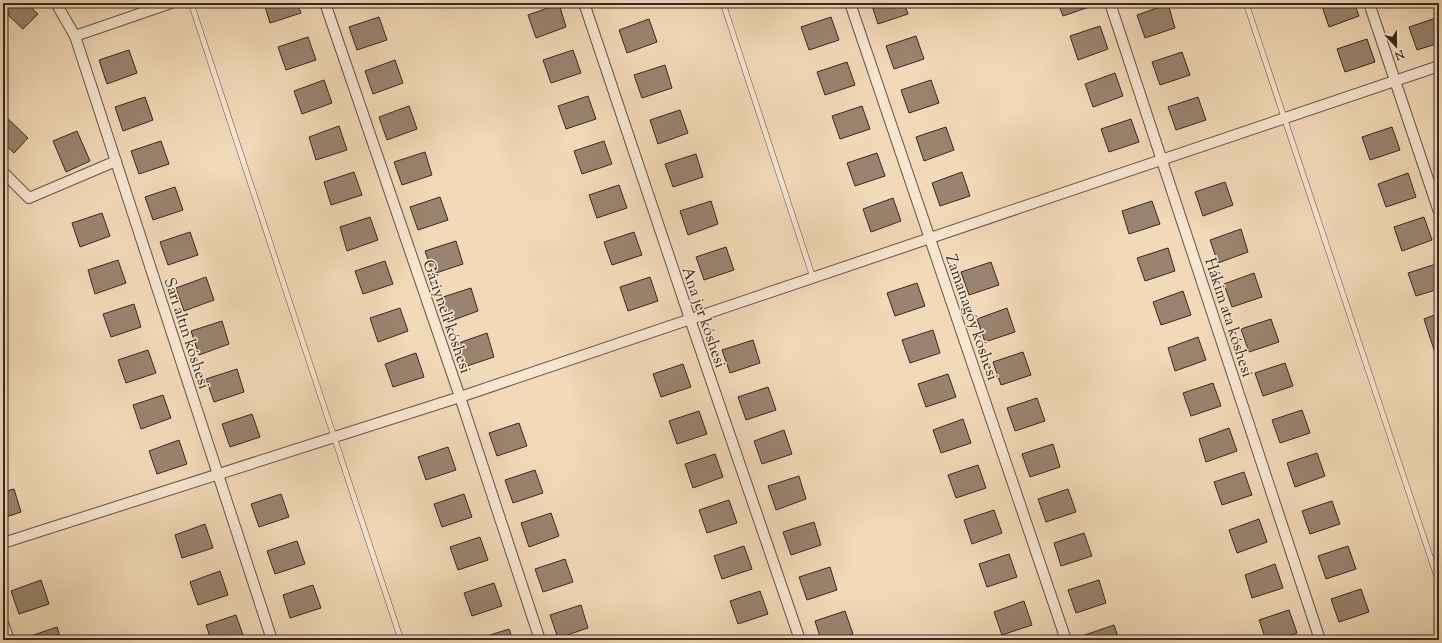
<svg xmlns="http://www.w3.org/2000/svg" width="1442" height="643" viewBox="0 0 1442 643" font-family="'Sorts Mill Goudy',serif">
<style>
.building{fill:#99846f;stroke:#382821}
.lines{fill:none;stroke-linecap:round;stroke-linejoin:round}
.lane-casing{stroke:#665446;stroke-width:6}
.street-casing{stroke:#665446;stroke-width:12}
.lane{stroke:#f7e6d0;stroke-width:5}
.street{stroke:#f7e6d0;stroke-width:10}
.labels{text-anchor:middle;stroke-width:3;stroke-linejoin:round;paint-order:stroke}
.street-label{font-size:16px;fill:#382821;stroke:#f7e6d0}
</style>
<rect width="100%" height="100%" fill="#f2d9b7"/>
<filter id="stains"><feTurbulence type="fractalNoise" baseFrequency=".005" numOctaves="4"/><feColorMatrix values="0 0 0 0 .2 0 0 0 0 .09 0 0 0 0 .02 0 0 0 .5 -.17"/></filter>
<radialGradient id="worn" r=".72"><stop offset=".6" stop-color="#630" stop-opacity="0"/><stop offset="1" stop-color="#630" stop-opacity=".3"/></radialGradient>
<g class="building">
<path d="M3,3H26L38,14L23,29L8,15L10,13L3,7Z"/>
<path d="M264,3H297L301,13L270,23Z"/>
<path d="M871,3H904L908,14L878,24Z"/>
<path d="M1058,3H1094L1095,5L1063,16Z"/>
<path d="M1321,3H1354L1359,16L1329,27Z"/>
<path d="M559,4L566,27L536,38L528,15Z"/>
<path d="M1168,4L1175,28L1145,38L1137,15Z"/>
<path d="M379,17L387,40L357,50L349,27Z"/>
<path d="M831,17L839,40L809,50L801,27Z"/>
<path d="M1439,17V43L1417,50L1409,27Z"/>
<path d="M649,19L657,42L627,53L619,30Z"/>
<path d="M1100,26L1108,49L1078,60L1070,36Z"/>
<path d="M916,36L924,59L894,69L886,46Z"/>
<path d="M308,37L316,60L286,70L278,47Z"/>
<path d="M1367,39L1375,62L1345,72L1337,49Z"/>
<path d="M129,50L137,73L107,84L99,60Z"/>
<path d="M573,50L581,73L551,83L543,60Z"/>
<path d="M1182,52L1190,75L1160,85L1152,62Z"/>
<path d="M395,60L403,83L373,94L365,71Z"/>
<path d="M847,62L855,85L825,95L817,72Z"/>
<path d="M665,65L672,88L642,98L634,75Z"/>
<path d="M1115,73L1123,96L1093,107L1085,84Z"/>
<path d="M324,80L332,103L302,114L294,91Z"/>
<path d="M931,80L939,103L909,113L901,90Z"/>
<path d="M588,96L596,119L566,129L558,106Z"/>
<path d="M145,97L153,120L123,131L115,107Z"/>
<path d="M1198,97L1206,120L1176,130L1168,107Z"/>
<path d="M409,106L417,129L387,140L379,117Z"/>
<path d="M862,106L870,129L840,139L832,116Z"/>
<path d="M680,110L688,133L658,144L650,120Z"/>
<path d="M3,114L28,138L14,153L3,143Z"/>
<path d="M1131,119L1139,142L1109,152L1101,129Z"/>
<path d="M339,126L347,150L316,160L309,137Z"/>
<path d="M946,127L954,150L924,161L916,137Z"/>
<path d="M1392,127L1400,150L1370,160L1362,137Z"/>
<path d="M77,131L90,161L66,172L53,141Z"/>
<path d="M161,141L169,164L139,174L131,151Z"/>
<path d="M604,141L612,164L582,174L574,151Z"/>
<path d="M425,152L432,175L402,185L394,162Z"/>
<path d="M877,153L885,176L855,186L847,163Z"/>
<path d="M696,154L703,177L673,187L665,164Z"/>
<path d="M354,172L362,195L331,205L324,182Z"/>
<path d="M962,172L970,196L940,206L932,183Z"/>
<path d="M1408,173L1416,197L1386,207L1378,184Z"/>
<path d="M1225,182L1233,205L1203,216L1195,192Z"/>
<path d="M619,185L627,208L597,218L589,195Z"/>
<path d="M175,187L183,210L153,220L145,197Z"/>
<path d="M440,197L448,220L418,230L410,207Z"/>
<path d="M893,198L901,221L871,232L863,209Z"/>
<path d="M711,201L718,224L688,235L680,211Z"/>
<path d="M1152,201L1160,224L1129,234L1122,211Z"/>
<path d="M102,213L110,236L80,247L72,223Z"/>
<path d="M370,217L378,240L347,251L340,227Z"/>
<path d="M1424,217L1432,240L1402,251L1394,227Z"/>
<path d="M1241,229L1248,252L1218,263L1210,240Z"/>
<path d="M190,232L198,255L168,265L160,242Z"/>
<path d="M634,232L642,255L612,265L604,242Z"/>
<path d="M456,241L463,264L433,274L425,251Z"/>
<path d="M726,247L734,270L704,280L696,257Z"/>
<path d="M1168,248L1175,271L1145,281L1137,258Z"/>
<path d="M118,260L126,283L95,294L88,270Z"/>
<path d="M385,261L393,284L363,294L355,271Z"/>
<path d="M991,262L999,285L969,295L961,272Z"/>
<path d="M1439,263V289L1416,296L1408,273Z"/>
<path d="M1254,273L1262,297L1232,307L1224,284Z"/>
<path d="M206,277L214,300L184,311L176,288Z"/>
<path d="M650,277L658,301L628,311L620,287Z"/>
<path d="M917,283L925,306L895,316L887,293Z"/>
<path d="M471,288L478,311L448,322L440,298Z"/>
<path d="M1183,291L1191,315L1161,325L1153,302Z"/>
<path d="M134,304L141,327L111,337L103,314Z"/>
<path d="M400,308L408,331L378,342L370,318Z"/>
<path d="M1007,308L1015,332L985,342L977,319Z"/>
<path d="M1439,313V359H1437L1424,319Z"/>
<path d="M1271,319L1279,342L1249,352L1241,329Z"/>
<path d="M222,321L229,344L199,355L191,331Z"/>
<path d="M933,330L940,353L910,363L902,340Z"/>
<path d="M487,333L494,357L464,367L456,344Z"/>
<path d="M1198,337L1206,360L1175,371L1168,348Z"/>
<path d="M753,340L760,363L730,373L722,350Z"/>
<path d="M148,350L156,373L126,383L118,360Z"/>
<path d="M1023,352L1031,375L1001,385L993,362Z"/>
<path d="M416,353L424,377L393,387L385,364Z"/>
<path d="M1285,363L1293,386L1263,396L1255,373Z"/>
<path d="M683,364L691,387L661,397L653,374Z"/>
<path d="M237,369L244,392L214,402L206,379Z"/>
<path d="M948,374L956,397L926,407L918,384Z"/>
<path d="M1213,383L1221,406L1191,416L1183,393Z"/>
<path d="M768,387L776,410L746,420L738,397Z"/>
<path d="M163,395L171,418L141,429L133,405Z"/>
<path d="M1037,398L1045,421L1015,431L1007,408Z"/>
<path d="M1302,410L1310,433L1280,443L1272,420Z"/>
<path d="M699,411L707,434L677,444L669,421Z"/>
<path d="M252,414L260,437L230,447L222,424Z"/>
<path d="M963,419L971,443L941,453L933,430Z"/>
<path d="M519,423L527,446L497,456L489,433Z"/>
<path d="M1229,428L1237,451L1206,462L1199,439Z"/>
<path d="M784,430L792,454L762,464L754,441Z"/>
<path d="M179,440L187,464L157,474L149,451Z"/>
<path d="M1053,444L1060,467L1030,477L1022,454Z"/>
<path d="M448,447L456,470L426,480L418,457Z"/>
<path d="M1317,453L1325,476L1295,487L1287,463Z"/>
<path d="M715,454L723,477L693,488L685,464Z"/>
<path d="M978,465L986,488L956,498L948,475Z"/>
<path d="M535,470L543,493L513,503L505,480Z"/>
<path d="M1244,472L1252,495L1222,505L1214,482Z"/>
<path d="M799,476L806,499L776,510L768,486Z"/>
<path d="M14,489L21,512L3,518V492Z"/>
<path d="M1068,489L1076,512L1046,522L1038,499Z"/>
<path d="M281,494L289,517L259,527L251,504Z"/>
<path d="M464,494L472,517L442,527L434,504Z"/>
<path d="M729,500L737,523L707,533L699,510Z"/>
<path d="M1332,501L1340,524L1310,534L1302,511Z"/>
<path d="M994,510L1002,533L972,544L964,520Z"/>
<path d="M551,513L559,536L529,547L521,523Z"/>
<path d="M1259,519L1267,542L1237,553L1229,530Z"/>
<path d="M814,522L821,545L791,555L783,532Z"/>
<path d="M205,524L213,548L182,558L175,535Z"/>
<path d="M1084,533L1092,556L1061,566L1054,543Z"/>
<path d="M480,537L488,560L458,570L450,547Z"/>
<path d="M297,541L305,564L275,574L267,551Z"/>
<path d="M744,546L752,569L722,579L714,556Z"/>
<path d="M1348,546L1356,569L1326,579L1318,556Z"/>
<path d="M1009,554L1017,577L987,587L979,564Z"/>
<path d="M565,559L573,582L543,592L535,569Z"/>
<path d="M1275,564L1283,588L1252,598L1245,575Z"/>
<path d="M830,567L837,590L807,600L799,577Z"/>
<path d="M220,571L228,595L198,605L190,582Z"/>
<path d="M41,580L49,604L19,614L11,591Z"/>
<path d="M1099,580L1106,603L1076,613L1068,590Z"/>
<path d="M494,583L502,606L472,616L464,593Z"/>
<path d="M313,585L321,608L290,618L283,595Z"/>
<path d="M1361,589L1369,612L1339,622L1331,599Z"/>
<path d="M760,591L768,614L738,624L730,601Z"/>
<path d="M1024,601L1032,625L1002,635L994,612Z"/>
<path d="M581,605L588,628L558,638L550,615Z"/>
<path d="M1289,610L1297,633L1277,640H1266L1259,620Z"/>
<path d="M845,611L853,634L835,640H821L815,621Z"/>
<path d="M236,615L244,638L239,640H211L206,625Z"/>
<path d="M1114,625L1119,640H1076V638Z"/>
<path d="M57,627L61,640H26L25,638Z"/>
<path d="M509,629L513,640H482L481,638Z"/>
</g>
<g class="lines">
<defs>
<g id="lane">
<path d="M191,3L401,640"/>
<path d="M723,3L813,278"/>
<path d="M1246,3L1439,583"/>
</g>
<g id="street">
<path d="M56,3L75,36L272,640"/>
<path d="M325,3L460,397L540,640"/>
<path d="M584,3L690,319L800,640"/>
<path d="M850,3L1066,640"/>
<path d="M1110,3L1320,640"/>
<path d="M1369,3L1439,212"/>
<path d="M75,36L171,3"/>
<path d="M3,172L29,198L116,161"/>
<path d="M3,543L460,397L1439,66"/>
<path d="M3,623L9,640"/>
</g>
</defs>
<use href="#lane" class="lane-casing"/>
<use href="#street" class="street-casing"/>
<use href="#lane" class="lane"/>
<use href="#street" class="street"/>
</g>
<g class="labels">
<g class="street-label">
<text transform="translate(448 316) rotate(71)" y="6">Ǵáziyneli kóshesi</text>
<text transform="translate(705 317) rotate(71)" y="6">Ana jer kóshesi</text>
<text transform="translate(973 317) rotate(71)" y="6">Zamanagóy kóshesi</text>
<text transform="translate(1230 317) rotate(72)" y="6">Hákim ata kóshesi</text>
<text transform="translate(188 333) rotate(72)" y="6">Sarı altın kóshesi</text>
</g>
</g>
<rect width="1442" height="643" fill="none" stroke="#f2d9b7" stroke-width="16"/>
<rect x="4" y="4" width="1434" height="635" fill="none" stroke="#382821" stroke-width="2"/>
<rect x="8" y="8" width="1426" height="627" fill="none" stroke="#382821"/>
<g transform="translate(1396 46) rotate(158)" stroke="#f7e6d0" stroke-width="3" paint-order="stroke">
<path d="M0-3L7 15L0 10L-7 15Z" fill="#382821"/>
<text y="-6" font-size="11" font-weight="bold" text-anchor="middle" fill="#382821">N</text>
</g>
<rect width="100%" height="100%" filter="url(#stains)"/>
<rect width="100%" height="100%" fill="url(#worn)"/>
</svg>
